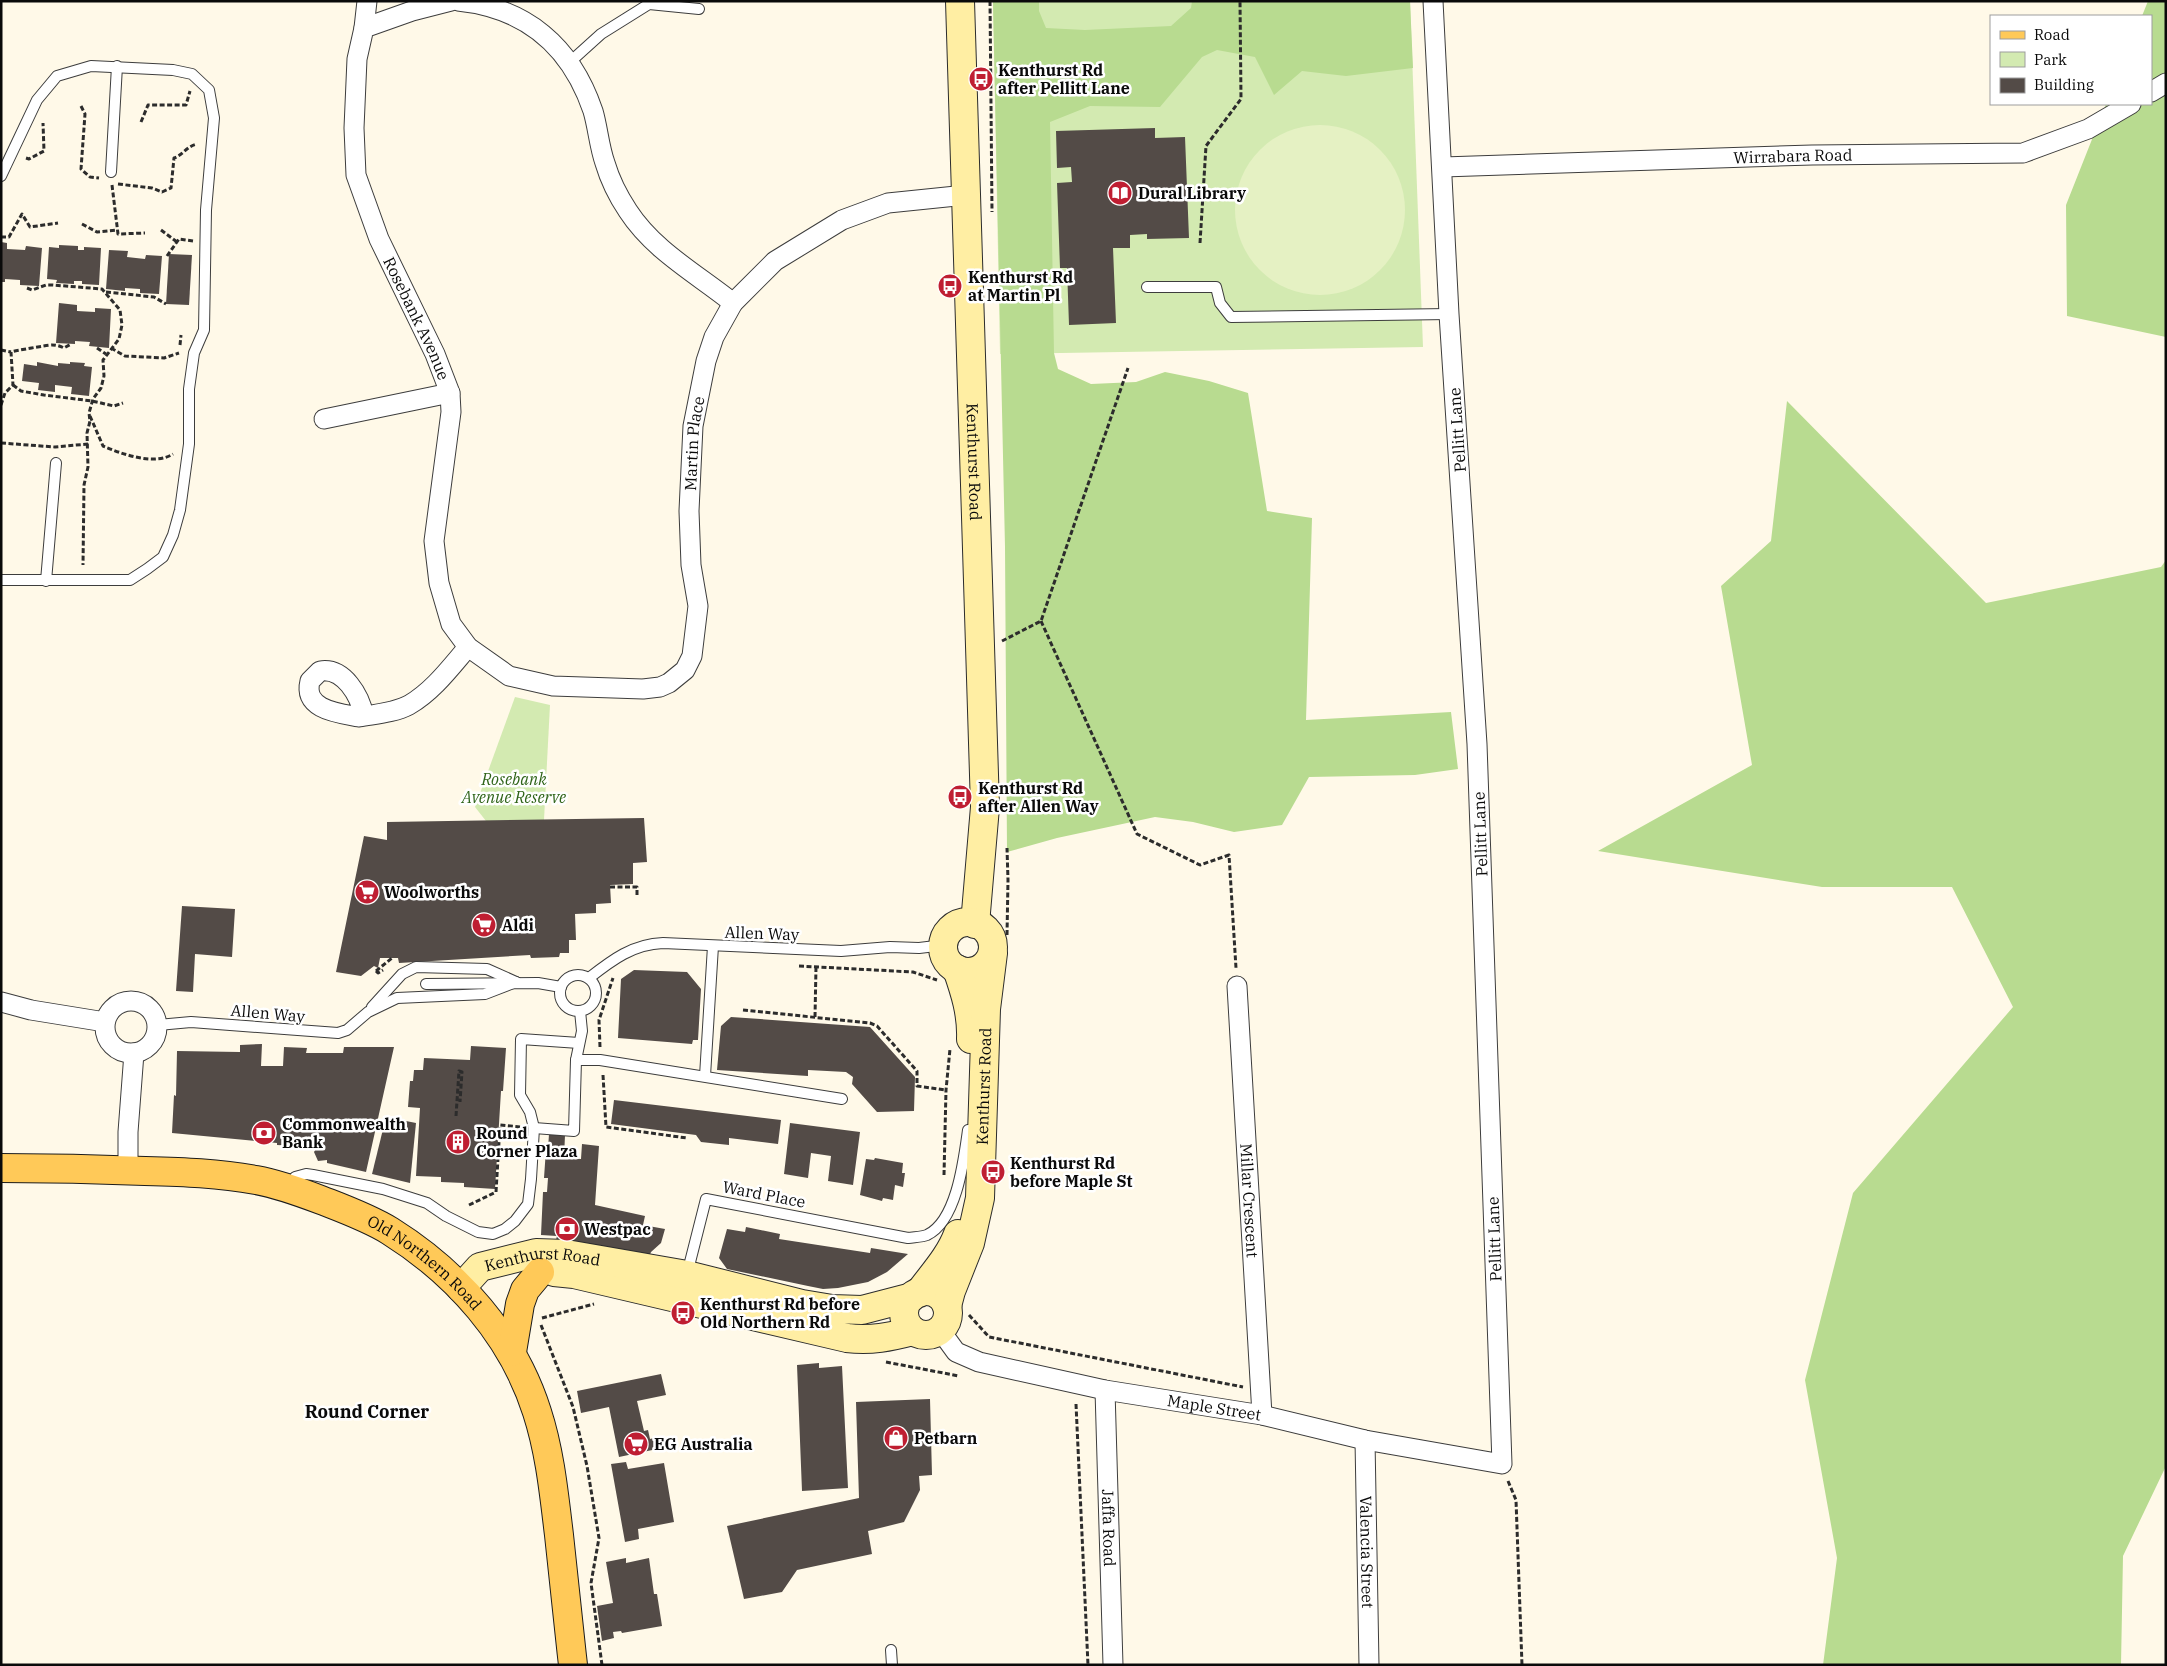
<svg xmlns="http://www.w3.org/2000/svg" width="2167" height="1666" viewBox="0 0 2167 1666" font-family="'IBM Plex Serif',serif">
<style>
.green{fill:#d3eab1}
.forest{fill:#b8db90}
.pitch{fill:#e5f1c3}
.building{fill:#534b47}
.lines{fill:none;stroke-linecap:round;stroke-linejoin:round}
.service-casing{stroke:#3d3d3d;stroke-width:12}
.minor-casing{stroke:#3d3d3d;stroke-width:21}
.secondary-casing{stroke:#2c2c2c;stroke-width:30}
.primary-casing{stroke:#1b1b1b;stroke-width:30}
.path{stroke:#2c2c2c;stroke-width:3;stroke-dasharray:5 2.5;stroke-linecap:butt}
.service{stroke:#fff;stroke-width:10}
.minor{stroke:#fff;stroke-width:19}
.secondary{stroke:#ffeea3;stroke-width:28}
.primary{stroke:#ffc958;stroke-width:28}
.labels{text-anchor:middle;stroke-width:5;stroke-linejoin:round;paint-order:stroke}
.poi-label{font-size:16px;font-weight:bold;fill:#0a0a0a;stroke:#fff;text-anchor:start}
.street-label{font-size:16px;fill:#0a0a0a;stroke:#fff}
.park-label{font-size:16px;font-style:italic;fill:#2f6419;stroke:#fff}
.neighbourhood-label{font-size:18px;font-weight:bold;fill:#0a0a0a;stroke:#fff}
</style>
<rect width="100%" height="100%" fill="#fff9e8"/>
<g class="green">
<path d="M993,1H1410L1423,347L1000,354Z"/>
<path d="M515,697L550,705L544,820L486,821L475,807Z"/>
</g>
<g class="forest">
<path d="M993,1H1039V11L1046,28L1085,30L1171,26L1191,8L1192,1H1410L1413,68L1346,76L1302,71L1274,95L1255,57L1217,50L1202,57L1160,107L1090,106L1050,122L1054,353L1058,369L1091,384L1136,382L1165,372L1209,381L1248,393L1267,511L1312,518L1306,720L1451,712L1458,769L1415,775L1309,777L1282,825L1234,832L1193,822L1155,817L1057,838L1007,852L1005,547Z"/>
<path d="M2148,1H2166V337L2067,316L2066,205L2106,104H2151V16H2142Z"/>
<path d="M1787,401L1986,603L2161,567L2166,560V1466L2123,1556L2121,1665H1823L1837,1558L1805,1380L1853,1193L2013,1007L1952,887H1822L1598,851L1752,765L1721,586L1771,541Z"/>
</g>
<circle class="pitch" cx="1320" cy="210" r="85"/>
<g class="building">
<path d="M1155,128V138L1185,137L1189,238L1147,239V234L1130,235V248H1113L1116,323L1069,325L1067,268H1060L1057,183L1072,182L1071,167L1057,168L1056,131Z"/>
<path d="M1,242L7,243V249L25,250L26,246L42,248L39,286L20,285V280L5,279V282H1Z"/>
<path d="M59,245L78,246V250H84V247L101,248L99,285L82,284V281H74V284L56,283L57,280L47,279L49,247L59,248Z"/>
<path d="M109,250L128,251L127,257L145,259L146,255L162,256L159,294L140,293V289L125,288V291L106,289Z"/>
<path d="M169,254L192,255L189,305L166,304Z"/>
<path d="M59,303L77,305V311L95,312V308L111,309L109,348L89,346L90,342L75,341V344L56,343Z"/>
<path d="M37,362L58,366V363L70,364V362L85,363L84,366L92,367L89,396L71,394L72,387L55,385V392L38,390L39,383L22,381L24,364L37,366Z"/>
<path d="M644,818L647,862L633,863V884L610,885L611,903L596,904V913L575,914L576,940H569V953H560L559,957L531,958L530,955L399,963L398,958H380L378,968L374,966L361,976L336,972L364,836L387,840V822Z"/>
<path d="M182,906L235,909L232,957L195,954L193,992L176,991Z"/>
<path d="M634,970L687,972L701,989L698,1040H693L692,1044L618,1038L621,979Z"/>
<path d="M731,1017L870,1027L915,1077L914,1111L877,1112L852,1084L853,1077L846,1072L808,1070V1076L717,1070L721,1026Z"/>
<path d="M262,1044L261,1066H283L284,1047L307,1048L306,1053H343L344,1047H394L366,1172L327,1163V1160L318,1161L314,1152L317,1147L277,1145V1143L172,1133L174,1095L176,1096L177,1051L240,1052V1045Z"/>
<path d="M471,1046L506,1048L503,1091H501L495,1189L464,1187V1183L441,1182V1177L416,1176L420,1108L408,1107L410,1081H413L414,1070H423L424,1058L470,1060Z"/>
<path d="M614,1100L781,1120L778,1144L729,1138V1145L701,1142L696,1135L611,1124Z"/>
<path d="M386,1117L416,1123L410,1183L372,1174Z"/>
<path d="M790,1123L860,1132L853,1185L828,1181L831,1156L811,1153L808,1178L784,1174Z"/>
<path d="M549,1134L565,1135L564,1158L581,1159L582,1144L599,1146L595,1205L645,1216L643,1225L665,1229L661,1243L651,1252L648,1259L556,1240L557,1236L541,1235L543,1192H547L548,1178H544L546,1149H548Z"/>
<path d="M875,1158L903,1163L902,1173H905L903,1187L895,1185L893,1200L883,1198L882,1201L860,1195L866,1159L874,1160Z"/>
<path d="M746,1227L780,1234L779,1239L870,1253L871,1248L908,1254L887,1272L868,1282L838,1288L823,1289L808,1286L727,1269L719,1258L727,1229L745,1232Z"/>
<path d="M819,1363V1368L842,1366L848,1488L802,1491L797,1365Z"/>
<path d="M661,1374L666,1395L637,1401L644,1431L648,1430L650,1439L654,1438L657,1449L619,1457L609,1407L581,1413L577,1391Z"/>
<path d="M930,1399L932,1475L919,1476L920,1490L904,1522L868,1531L872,1554L797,1570L782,1592L744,1599L727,1526L859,1498L856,1402Z"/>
<path d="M626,1462L628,1469L664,1463L674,1522L638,1529L639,1539L625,1542L611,1464Z"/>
<path d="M626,1558V1563L649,1558L654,1594H657L662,1626L622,1633L621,1631L613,1632L614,1638L602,1641L597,1606L613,1603L606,1562Z"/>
</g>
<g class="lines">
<defs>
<g id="service">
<path d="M570,62L601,34L649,4L699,9"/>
<path d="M111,172L117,66"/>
<path d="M1,176L37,100L57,76L91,66L173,70L192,74L209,90L214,118L206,210L204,330L194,353L189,389V444L180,510L173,535L163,557L147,569L130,580H1"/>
<path d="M1147,287H1216L1220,303L1231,317L1449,314"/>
<path d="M46,581L56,463"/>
<circle cx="578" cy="993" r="18"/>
<path d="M589,978C612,960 633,944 663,943L841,951L890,947L919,948L944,945"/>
<path d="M426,984L538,983L561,987"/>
<path d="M372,1007L402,974L416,967L487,969L516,982"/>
<path d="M158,1025L191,1022L338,1033L347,1030L368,1012L397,998L485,994L516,982"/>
<path d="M576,1060H600L842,1099"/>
<path d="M705,1076L713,946"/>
<path d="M534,1128L574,1131L576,1060L582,1031L580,1011"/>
<path d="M290,1188L295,1177L306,1174L313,1175L383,1189L427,1203L446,1216L478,1232L493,1234L505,1229L515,1221L528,1204L531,1179L534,1128L530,1112L520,1095L521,1039L579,1043"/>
<path d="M687,1274L706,1199L908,1238C914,1237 922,1237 927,1235C957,1221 964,1159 968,1130"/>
<path d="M891,1650L892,1665"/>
</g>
<g id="minor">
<path id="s1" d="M451,1L412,11L364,28L357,59L354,128L356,175L379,239L435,354L450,393L451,412L434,541L439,583L451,624L468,647L509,676L553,686L643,689L660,687L669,683L685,670L692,656L698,606L691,565L689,511L693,426L706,361L714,337L733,303L775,261L842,220L888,203L966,195"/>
<path d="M458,1C526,8 571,46 593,111C598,128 599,146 605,163C610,180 618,196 628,211C654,251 697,274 733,303"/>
<path d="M364,28L367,1"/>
<path d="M2151,92L2166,83"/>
<path id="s2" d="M1443,167L1812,155L2023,153L2088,129L2131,104"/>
<path d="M324,419L450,393"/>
<path d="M364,716C360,696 344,667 320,671L310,681C303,710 338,713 359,717C375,714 394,713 409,705C433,691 450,668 468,647"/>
<path id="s3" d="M1237,986L1262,1415"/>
<circle cx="131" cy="1027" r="26"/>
<path d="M1,1002L31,1010L105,1022"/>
<path d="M128,1170V1132L134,1053"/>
<path id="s4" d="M940,1330L956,1352L979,1362L1105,1390L1262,1415L1365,1440L1502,1464L1477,744L1449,314L1433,1"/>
<path id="s5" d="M1105,1390L1113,1665"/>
<path id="s6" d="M1365,1440L1369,1665"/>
</g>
<g id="secondary">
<path id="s7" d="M960,1L985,807L975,924"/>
<circle cx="968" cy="947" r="25"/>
<path d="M957,969C965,992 972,1014 971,1039"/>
<path d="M554,1272L574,1274L847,1338C871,1341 890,1337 913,1331"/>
<path id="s8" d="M461,1288L480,1267L536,1253L566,1254L687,1275L802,1304L832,1309L862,1310L912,1297"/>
<circle cx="926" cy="1313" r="22"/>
<path d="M919,1293C933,1274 950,1256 958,1234"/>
<path id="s9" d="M947,1306L951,1291L970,1243L980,1198L986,1009L993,953"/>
</g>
<g id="primary">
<path id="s10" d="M1,1168C49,1168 97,1169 145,1171C182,1172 219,1173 256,1180C278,1184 300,1192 321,1200C344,1209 369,1218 390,1231C457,1273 513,1336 537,1412C550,1452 554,1494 559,1535C564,1579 568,1622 573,1665"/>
<path d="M512,1352L520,1304L525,1290L540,1272"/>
</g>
</defs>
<use href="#service" class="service-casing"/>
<use href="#minor" class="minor-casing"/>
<use href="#secondary" class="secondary-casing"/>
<use href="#primary" class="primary-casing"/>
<g class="path">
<path d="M990,1L992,212"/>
<path d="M81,106L85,114L81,169L90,177L99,178"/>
<path d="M141,122L148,105H186L190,91"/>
<path d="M26,158L29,159L44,151L43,123"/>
<path d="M118,184L152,188L162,192L171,188L174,158C183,155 187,146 197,144"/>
<path d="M112,185L118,234L145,233"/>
<path d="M82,224L97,232L117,230"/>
<path d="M161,230L177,242"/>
<path d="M1,237H9L22,214L30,227L58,223"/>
<path d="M1200,243L1206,146L1241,99L1240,1"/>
<path d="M167,256L179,239L193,241"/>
<path d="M27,288L32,290L46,285H53L102,289L120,310L122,325L119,339L103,360L104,376L101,388L93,399L89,413L90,421L87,433L88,467L84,485L83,565"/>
<path d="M106,292L154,297L166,304"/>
<path d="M180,345L181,335"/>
<path d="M97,348L106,354"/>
<path d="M111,348L125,356L164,358L179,353"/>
<path d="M1,350L11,352"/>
<path d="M13,385L21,391L44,395L92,401L114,406L123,403"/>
<path d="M1,405L5,393L13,385L11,352C13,351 48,345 52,345C56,345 60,346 64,348L71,344"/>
<path d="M90,416L103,446C122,454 154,466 173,454"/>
<path d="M1,443L55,447L88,444"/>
<path d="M1041,621L1137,834L1200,865L1229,855L1236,968"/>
<path d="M1002,641L1041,621L1128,368"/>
<path d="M610,887H637V895"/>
<path d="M1007,935L1008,880L1007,848"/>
<path d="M799,966L913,972L937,980"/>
<path d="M376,971L378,973L383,970"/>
<path d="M376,971L392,958"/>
<path d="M743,1010L870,1023L877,1026L917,1071V1086L946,1090"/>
<path d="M815,1017L816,967"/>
<path d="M600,1047L599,1020L613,978"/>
<path d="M603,1075L606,1127L687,1138"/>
<path d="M456,1116L459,1071L462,1072L460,1102"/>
<path d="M944,1175L946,1090L950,1049"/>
<path d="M469,1205L496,1192L500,1125L520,1127"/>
<path d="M969,1315L989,1337L1243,1387"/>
<path d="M542,1318L594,1304"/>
<path d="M541,1325L573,1407L587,1466L599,1538L591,1583L602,1665"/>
<path d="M886,1362L959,1376"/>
<path d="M1076,1404L1088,1665"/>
<path d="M1508,1481L1516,1500L1522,1665"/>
</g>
<use href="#service" class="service"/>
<use href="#minor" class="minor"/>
<use href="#secondary" class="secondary"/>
<use href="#primary" class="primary"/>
</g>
<defs>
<symbol id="bus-disc" viewBox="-11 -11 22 22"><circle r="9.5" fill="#bf1e32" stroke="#fff"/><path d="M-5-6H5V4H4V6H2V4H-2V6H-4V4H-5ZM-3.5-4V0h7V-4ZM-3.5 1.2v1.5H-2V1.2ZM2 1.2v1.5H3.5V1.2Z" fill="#fff"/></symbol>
<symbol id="library-disc" viewBox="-11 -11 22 22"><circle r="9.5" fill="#bf1e32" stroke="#fff"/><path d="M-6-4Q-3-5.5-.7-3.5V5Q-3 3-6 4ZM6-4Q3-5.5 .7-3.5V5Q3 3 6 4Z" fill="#fff"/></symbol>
<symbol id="supermarket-disc" viewBox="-11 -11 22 22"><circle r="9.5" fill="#bf1e32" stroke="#fff"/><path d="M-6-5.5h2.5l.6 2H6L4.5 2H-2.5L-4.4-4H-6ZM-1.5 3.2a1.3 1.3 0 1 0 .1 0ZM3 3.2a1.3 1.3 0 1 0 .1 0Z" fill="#fff"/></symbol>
<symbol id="bank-disc" viewBox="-11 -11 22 22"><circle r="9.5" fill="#bf1e32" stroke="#fff"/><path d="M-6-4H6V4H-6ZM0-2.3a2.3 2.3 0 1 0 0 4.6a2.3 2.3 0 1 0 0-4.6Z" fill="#fff"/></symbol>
<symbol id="building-disc" viewBox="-11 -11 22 22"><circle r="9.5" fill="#bf1e32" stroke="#fff"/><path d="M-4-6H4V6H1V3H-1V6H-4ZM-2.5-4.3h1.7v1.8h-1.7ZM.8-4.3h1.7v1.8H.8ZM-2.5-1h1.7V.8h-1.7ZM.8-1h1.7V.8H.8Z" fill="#fff"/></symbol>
<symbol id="shop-disc" viewBox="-11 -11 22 22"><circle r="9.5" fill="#bf1e32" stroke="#fff"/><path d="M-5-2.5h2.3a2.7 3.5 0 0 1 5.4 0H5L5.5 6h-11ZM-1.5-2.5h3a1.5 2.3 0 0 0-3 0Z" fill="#fff"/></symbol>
</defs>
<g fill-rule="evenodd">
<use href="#bus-disc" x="967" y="65" width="28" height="28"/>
<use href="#library-disc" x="1106" y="179" width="28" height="28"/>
<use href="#bus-disc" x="936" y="272" width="28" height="28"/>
<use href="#bus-disc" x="946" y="783" width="28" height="28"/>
<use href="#supermarket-disc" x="353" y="878" width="28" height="28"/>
<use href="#supermarket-disc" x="470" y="911" width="28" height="28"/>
<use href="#bank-disc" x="250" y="1119" width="28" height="28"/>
<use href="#building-disc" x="444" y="1128" width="28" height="28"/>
<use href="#bus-disc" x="979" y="1158" width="28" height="28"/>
<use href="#bank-disc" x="553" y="1215" width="28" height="28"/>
<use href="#bus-disc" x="669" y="1299" width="28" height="28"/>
<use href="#shop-disc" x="882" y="1424" width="28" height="28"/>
<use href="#supermarket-disc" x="622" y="1430" width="28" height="28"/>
</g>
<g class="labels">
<g class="poi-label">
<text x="998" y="76">Kenthurst Rd<tspan x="998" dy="18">after Pellitt Lane</tspan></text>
<text x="1138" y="199">Dural Library</text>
<text x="968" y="283">Kenthurst Rd<tspan x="968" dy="18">at Martin Pl</tspan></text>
<text x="978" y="794">Kenthurst Rd<tspan x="978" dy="18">after Allen Way</tspan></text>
<text x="384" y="898">Woolworths</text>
<text x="502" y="931">Aldi</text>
<text x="282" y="1130">Commonwealth<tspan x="282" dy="18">Bank</tspan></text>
<text x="476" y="1139">Round<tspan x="476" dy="18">Corner Plaza</tspan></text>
<text x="1010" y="1169">Kenthurst Rd<tspan x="1010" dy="18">before Maple St</tspan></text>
<text x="584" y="1235">Westpac</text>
<text x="700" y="1310">Kenthurst Rd before<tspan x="700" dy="18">Old Northern Rd</tspan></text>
<text x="914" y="1444">Petbarn</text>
<text x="654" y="1450">EG Australia</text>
</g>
<g class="street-label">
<text dy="6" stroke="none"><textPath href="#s2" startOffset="350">Wirrabara Road</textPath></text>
<text dy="6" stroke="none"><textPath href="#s1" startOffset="395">Rosebank Avenue</textPath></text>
<text transform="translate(1457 430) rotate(-94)" y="6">Pellitt Lane</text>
<text dy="6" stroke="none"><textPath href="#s1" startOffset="1202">Martin Place</textPath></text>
<text dy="6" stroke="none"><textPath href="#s7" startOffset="461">Kenthurst Road</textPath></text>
<text transform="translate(1480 834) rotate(-92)" y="6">Pellitt Lane</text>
<text transform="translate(762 933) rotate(2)" y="6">Allen Way</text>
<text transform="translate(268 1013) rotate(5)" y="6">Allen Way</text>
<text dy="6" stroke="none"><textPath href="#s9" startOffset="225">Kenthurst Road</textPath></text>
<text transform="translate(764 1194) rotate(11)" y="6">Ward Place</text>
<text dy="6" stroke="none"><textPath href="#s3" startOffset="215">Millar Crescent</textPath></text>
<text transform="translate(1494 1239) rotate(-92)" y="6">Pellitt Lane</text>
<text dy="6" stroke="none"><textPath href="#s8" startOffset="92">Kenthurst Road</textPath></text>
<text dy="6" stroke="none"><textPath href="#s10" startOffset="446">Old Northern Road</textPath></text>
<text dy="6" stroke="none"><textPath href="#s4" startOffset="292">Maple Street</textPath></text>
<text dy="6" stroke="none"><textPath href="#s5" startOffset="138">Jaffa Road</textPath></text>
<text dy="6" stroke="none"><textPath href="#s6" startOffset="112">Valencia Street</textPath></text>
</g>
<g class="park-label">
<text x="514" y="785">Rosebank<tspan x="514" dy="18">Avenue Reserve</tspan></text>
</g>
<g class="neighbourhood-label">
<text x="367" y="1418">Round Corner</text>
</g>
</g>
<rect width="2167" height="1666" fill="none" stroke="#0a0a0a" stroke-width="5"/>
<rect x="1990" y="15" width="162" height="90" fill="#ffffff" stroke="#9d9d9d"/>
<rect x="2000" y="31" width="25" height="8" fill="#ffc958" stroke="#9d9d9d"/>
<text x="2034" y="40" font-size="15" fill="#0a0a0a">Road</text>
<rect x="2000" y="52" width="25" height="15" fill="#d3eab1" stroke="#9d9d9d"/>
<text x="2034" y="65" font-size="15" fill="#0a0a0a">Park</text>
<rect x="2000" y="78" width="25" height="15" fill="#534b47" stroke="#9d9d9d"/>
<text x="2034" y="90" font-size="15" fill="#0a0a0a">Building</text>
</svg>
